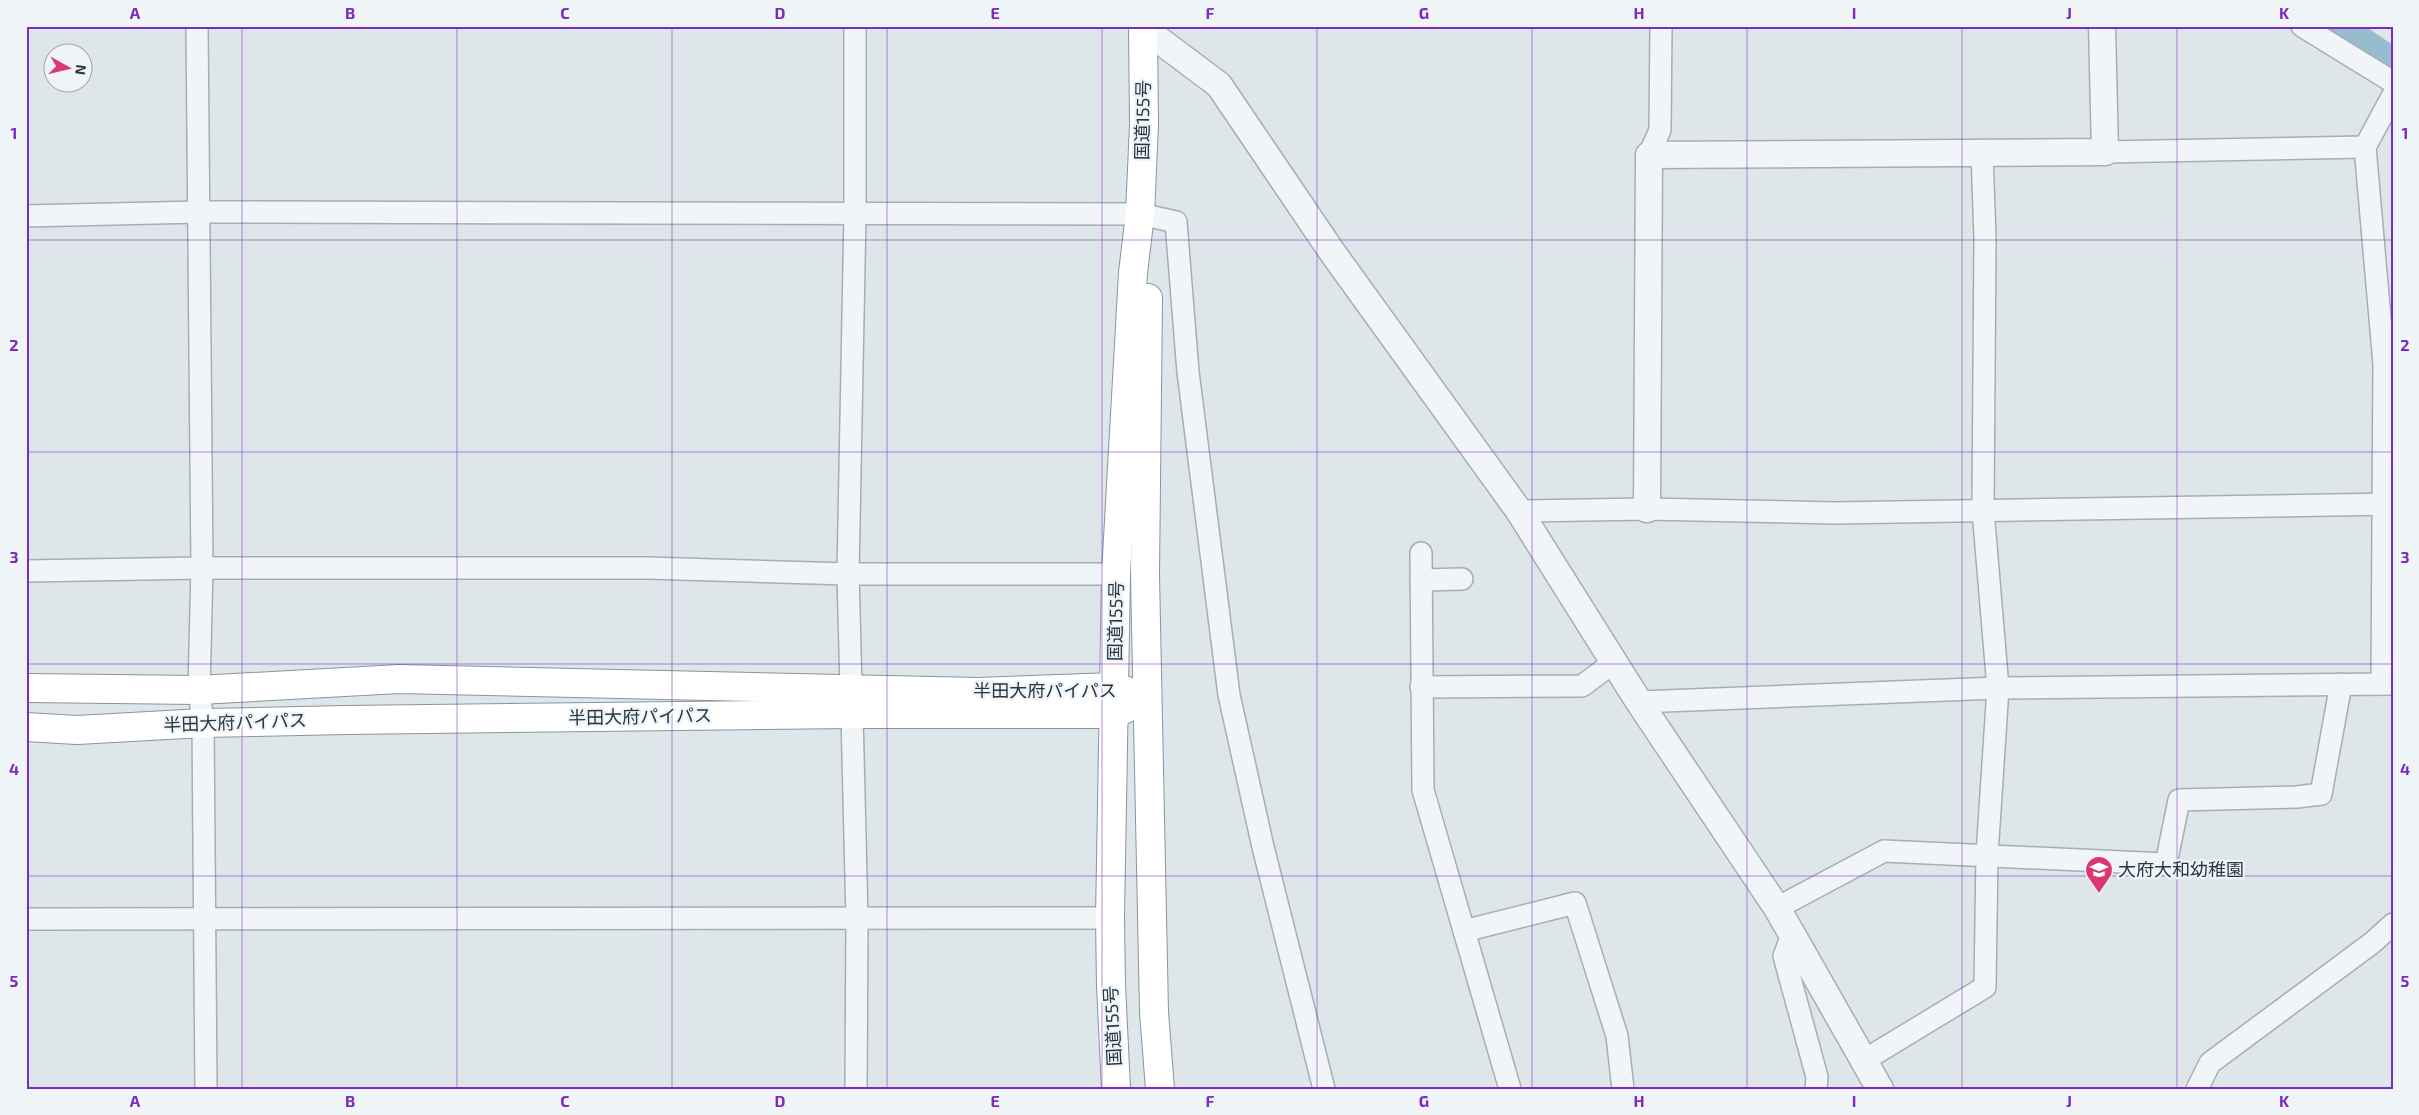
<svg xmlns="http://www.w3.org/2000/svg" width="2419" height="1115" viewBox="0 0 2419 1115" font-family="'Exo 2','Noto Sans JP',sans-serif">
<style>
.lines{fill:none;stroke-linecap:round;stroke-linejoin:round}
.river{stroke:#96bcce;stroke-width:38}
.minor-casing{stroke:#a4aeb5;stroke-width:24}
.tertiary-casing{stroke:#a4aeb5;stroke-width:29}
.trunk-casing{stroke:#8596a2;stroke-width:30}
.minor{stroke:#f2f5f8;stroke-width:21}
.tertiary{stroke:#f2f5f8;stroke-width:26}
.trunk{stroke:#fff;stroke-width:28}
.grid{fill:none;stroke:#7b2cbf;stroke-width:1;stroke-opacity:0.55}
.labels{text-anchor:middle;stroke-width:4.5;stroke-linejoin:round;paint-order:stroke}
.street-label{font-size:18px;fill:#263643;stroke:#eff4f7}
.poi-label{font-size:18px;fill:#263643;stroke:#eff4f7;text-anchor:start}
.neatline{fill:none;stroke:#7b2cbf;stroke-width:2}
.grid-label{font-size:16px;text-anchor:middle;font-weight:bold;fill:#7b2cbf}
</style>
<rect width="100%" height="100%" fill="#dfe6ea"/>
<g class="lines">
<path class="river" d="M2331,26L2393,68"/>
<defs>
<g id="minor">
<path d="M197,26L202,568H647L848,574L851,689"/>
<path d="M855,26V213L848,574H1116"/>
<path d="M2302,26L2393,82"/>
<path d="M2105,152L2365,147"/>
<path d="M1649,155L1660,130L1661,26"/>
<path d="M26,216L199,212L1140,214L1176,222L1188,372L1229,695L1263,847L1324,1089"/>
<path d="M1519,511L1647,509L1835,513L2393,504"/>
<path d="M1421,553L1423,790L1510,1089"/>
<path d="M26,571L202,568L199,690L203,723L206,1089"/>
<path d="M1421,580L1462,579"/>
<path d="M2382,684L2384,364L2365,147L2393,95"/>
<path d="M1421,687L1582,686L1614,662"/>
<path d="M1639,702L1998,688L2393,684"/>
<path d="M852,714L857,919L856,1089"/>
<path d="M1777,908L1884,851L2166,864L2179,800L2297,797L2321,794L2341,684"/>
<path d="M26,919L1110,918"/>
<path d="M1464,931L1575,903L1617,1036L1623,1089"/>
<path d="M1792,935L1784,956L1817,1077L1816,1089"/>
<path d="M1863,1061L1985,987L1987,855L1998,688L1983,510L1985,238L1982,153"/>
<path d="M2197,1089L2210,1063L2372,943L2393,924"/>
</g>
<g id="tertiary">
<path d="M1143,28L1219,85L1332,252L1519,511L1639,702L1777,908L1880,1089"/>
<path d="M1647,509L1649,155L2105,152L2102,26"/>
</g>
<g id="trunk">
<path d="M1148,298L1145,575L1154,1012L1160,1089"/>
<path d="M26,688L199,690L399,679L978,692L1115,687L1147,698"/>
<path d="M26,727L77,730L203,723L346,720L852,714H1115L1147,698"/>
<path d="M1116,1089L1111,985L1110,918L1116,574L1133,273L1140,214L1144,125L1143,26"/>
</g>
</defs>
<use href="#minor" class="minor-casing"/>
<use href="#tertiary" class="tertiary-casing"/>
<use href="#trunk" class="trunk-casing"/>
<use href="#minor" class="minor"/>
<use href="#tertiary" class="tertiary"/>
<use href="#trunk" class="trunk"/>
</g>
<path class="grid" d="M242,26V1089M457,26V1089M672,26V1089M887,26V1089M1102,26V1089M1317,26V1089M1532,26V1089M1747,26V1089M1962,26V1089M2177,26V1089M26,240H2393M26,452H2393M26,664H2393M26,876H2393"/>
<defs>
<symbol id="school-pin" viewBox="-11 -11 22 30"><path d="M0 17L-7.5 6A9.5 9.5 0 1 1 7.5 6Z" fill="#dd3771" stroke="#eff4f7"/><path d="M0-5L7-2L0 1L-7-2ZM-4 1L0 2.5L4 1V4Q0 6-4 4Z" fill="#fff"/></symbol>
</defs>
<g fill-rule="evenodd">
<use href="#school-pin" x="2083" y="854" width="32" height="43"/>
</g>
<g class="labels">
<g class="street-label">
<text transform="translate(1143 120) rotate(-89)" y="6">国道155号</text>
<text transform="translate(1116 621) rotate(-89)" y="6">国道155号</text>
<text x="1045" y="697">半田大府パイパス</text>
<text transform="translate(640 717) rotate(-1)" y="6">半田大府パイパス</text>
<text transform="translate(235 723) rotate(-2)" y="6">半田大府パイパス</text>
<text transform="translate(1113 1026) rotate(-93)" y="6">国道155号</text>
</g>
<g class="poi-label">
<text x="2118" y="876">大府大和幼稚園</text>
</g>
</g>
<rect width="2419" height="1115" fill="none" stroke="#eff4f7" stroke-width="55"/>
<g transform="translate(68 68) rotate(98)"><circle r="24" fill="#eff4f7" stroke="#9fa8af"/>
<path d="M0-4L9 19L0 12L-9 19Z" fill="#dd3771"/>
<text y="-8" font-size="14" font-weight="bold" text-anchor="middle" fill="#263643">N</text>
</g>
<rect x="28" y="28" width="2364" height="1060" class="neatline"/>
<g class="grid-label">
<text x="135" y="19">A</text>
<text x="350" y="19">B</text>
<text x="565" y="19">C</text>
<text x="780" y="19">D</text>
<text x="995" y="19">E</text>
<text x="1210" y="19">F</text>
<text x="1424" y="19">G</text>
<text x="1639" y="19">H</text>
<text x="1854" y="19">I</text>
<text x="2069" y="19">J</text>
<text x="2284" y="19">K</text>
<text x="14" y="139">1</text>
<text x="2405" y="139">1</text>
<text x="14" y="351">2</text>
<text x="2405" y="351">2</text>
<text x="14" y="563">3</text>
<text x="2405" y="563">3</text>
<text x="14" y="775">4</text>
<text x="2405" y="775">4</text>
<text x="14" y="987">5</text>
<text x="2405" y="987">5</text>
<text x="135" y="1107">A</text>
<text x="350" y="1107">B</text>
<text x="565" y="1107">C</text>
<text x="780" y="1107">D</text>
<text x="995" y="1107">E</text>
<text x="1210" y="1107">F</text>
<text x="1424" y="1107">G</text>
<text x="1639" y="1107">H</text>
<text x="1854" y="1107">I</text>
<text x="2069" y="1107">J</text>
<text x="2284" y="1107">K</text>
</g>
</svg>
